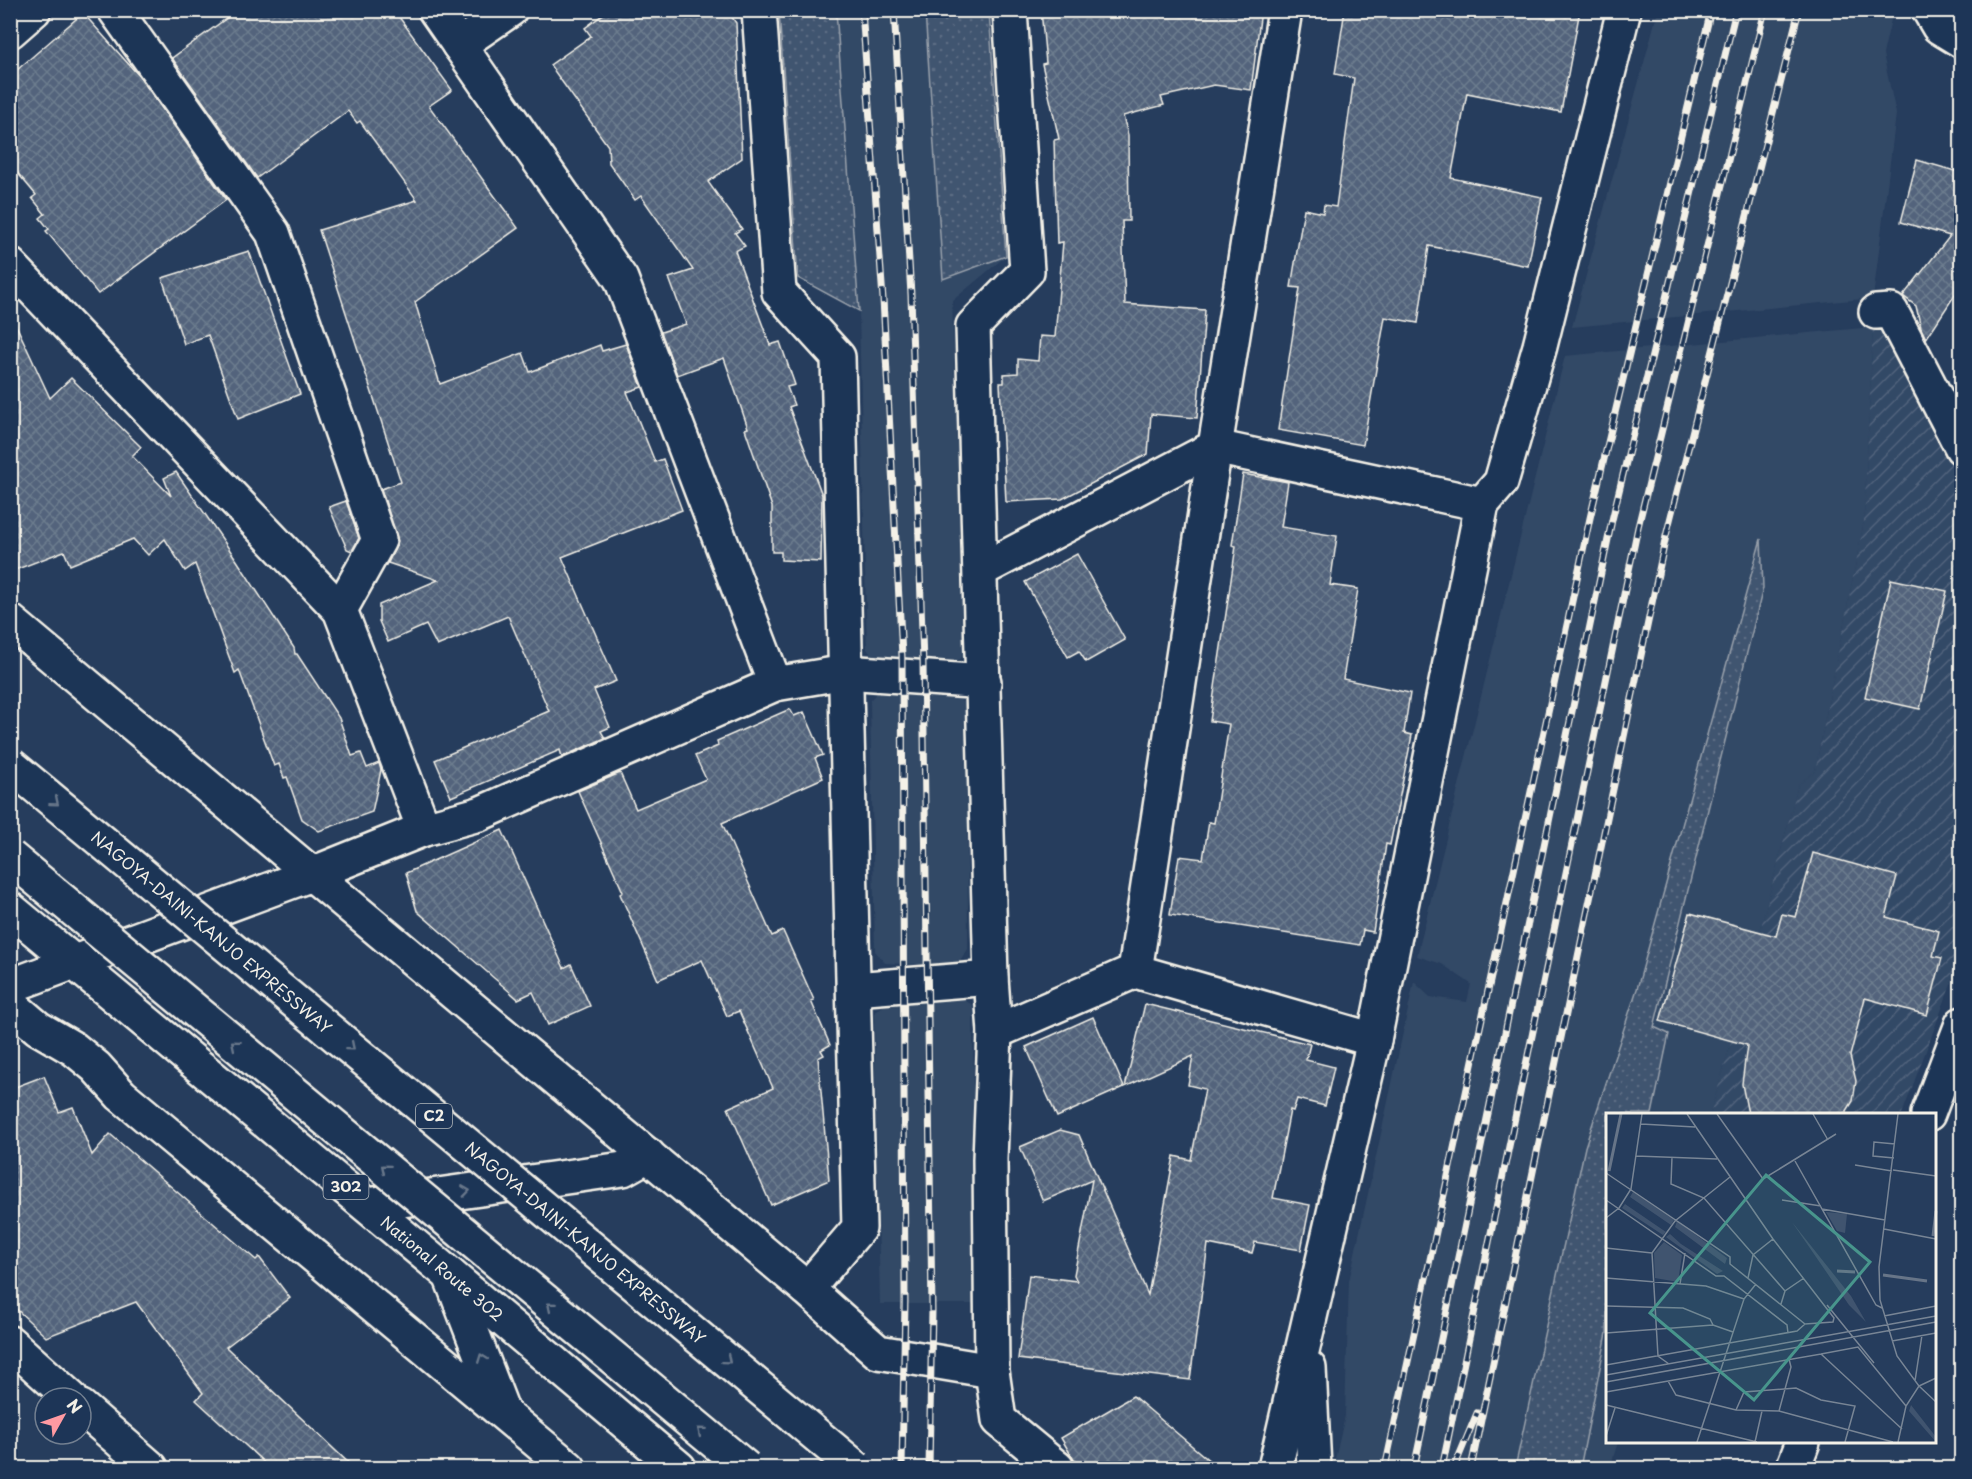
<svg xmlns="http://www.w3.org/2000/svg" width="1972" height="1479" viewBox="0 0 1972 1479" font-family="'Playpen Sans',sans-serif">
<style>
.built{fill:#334966}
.industrial{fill:url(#industrial-furrows)}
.grass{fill:url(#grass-dots);stroke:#9aa2ac;stroke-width:1.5}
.building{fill:url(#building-cross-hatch);stroke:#f4f1e8;stroke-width:1.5}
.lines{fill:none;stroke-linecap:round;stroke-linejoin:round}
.minor-casing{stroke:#f4f1e8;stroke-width:38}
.highway-casing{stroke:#f4f1e8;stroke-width:38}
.minor{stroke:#1d3557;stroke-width:33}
.highway{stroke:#1d3557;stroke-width:33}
.rail-casing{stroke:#f4f1e8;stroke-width:7}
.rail{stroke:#1d3557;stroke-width:4.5;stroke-dasharray:14;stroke-linecap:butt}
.highway-bridge-casing{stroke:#f4f1e8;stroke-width:38;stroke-linecap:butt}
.highway-bridge{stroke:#1d3557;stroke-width:33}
.oneway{stroke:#68778a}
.labels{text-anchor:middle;stroke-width:4.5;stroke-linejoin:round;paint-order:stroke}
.shield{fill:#1d3557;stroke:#b4b9bc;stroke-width:1.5}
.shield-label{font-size:15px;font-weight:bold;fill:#f4f1e8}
.street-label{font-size:16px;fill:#f4f1e8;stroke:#1d3557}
.inset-river{fill:none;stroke:#677588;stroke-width:3}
.inset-road{fill:none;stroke:#788595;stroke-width:1.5}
.view{fill:#48958c;fill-opacity:0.15;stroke:#48958c;stroke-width:3}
.inset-edge{fill:none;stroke:#f4f1e8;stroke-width:3}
</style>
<defs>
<pattern id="industrial-furrows" width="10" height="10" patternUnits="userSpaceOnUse" patternTransform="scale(1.5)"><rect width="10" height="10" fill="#334966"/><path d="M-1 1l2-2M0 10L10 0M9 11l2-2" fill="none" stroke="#51647c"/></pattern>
<pattern id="grass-dots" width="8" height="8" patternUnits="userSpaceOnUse" patternTransform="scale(1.5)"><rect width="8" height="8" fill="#40546f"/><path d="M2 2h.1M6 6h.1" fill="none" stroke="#5c6d84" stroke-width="1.8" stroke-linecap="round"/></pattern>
<pattern id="building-cross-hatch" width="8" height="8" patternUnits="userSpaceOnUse" patternTransform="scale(1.5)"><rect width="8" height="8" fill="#52647b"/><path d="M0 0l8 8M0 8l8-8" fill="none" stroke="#6c7b8e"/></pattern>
</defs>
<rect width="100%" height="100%" fill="#263d5d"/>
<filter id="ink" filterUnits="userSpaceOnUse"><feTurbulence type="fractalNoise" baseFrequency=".0167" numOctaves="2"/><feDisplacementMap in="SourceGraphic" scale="12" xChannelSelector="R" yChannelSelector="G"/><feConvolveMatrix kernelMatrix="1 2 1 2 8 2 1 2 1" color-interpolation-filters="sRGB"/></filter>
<g filter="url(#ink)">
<g class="built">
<path d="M779,11H989L1006,256L952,301L965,655L951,666L879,664L867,649L859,311L798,278Z"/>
<path d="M1658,11H1893L1883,54L1896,114L1873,298L1572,327Z"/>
<path d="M1873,327L1864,521L1815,771L1798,785L1728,1054L1710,1114H1608V1442H1618L1610,1468H1333L1345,1416L1349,1281L1414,982L1430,997L1467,1002L1471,984L1442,964L1417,956L1565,356Z"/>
<path d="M879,691L953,696L967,704L968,949L957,966L885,963L875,951L870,700Z"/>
<path d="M960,998L973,1005L975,1304H880L874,1013L887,1003Z"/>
</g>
<path class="industrial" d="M1888,326L1961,477V958L1902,1114H1710L1728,1054L1798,785L1815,771L1864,521L1873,327Z"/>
<g class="grass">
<path d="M779,11H836L859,311L798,278Z"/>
<path d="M925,11H989L1006,256L943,279Z"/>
<path d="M1761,539L1763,588L1654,1027L1669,1034L1652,1114H1608L1607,1333L1580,1468H1515L1585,1147L1637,989Z"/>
</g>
<g class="building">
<path d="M238,10H394L452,90L429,106L518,228L415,302L440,384L523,353L530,372L600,345L602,351L626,344L642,387L627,392L655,462L663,459L682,510L562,557L616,681L594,690L610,727L601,731L605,738L562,757L560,750L451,797L435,760L549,711L508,616L437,646L426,625L388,642L379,621V605L438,580L388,563L398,541L381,489L401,482L319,230L417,200L360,121L357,123L348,111L257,178L172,58Z"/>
<path d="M609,10H727L736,23L742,158L708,182L742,229L735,233L745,246L735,251L770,345L780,342L795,385L787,387L794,405L789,407L822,495L821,562L781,560V552H772V507L745,429L748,428L724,358L677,375L661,332L686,324L669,278L693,270L641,196L635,200L609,163L608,146L550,65L591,36L585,28Z"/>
<path d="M1041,10H1261L1251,90L1214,85L1161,97L1164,105L1123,116L1128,135L1129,221H1122L1125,304L1205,310L1197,418L1151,414L1148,454L1062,499L1006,502L1000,383H1004V374L1018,373V359L1038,361L1040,336L1055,337L1063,242L1057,243L1054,140L1059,139L1042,64L1046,63Z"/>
<path d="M1345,10H1580L1561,112L1467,93L1451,178L1542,197L1528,266L1429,246L1418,323L1385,317L1363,445L1278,430L1300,288L1291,287L1304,209L1323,213L1324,205L1336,207L1354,78L1335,74Z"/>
<path d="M83,13L140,77L226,200L98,294L46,231L49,229L40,218L45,214L32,198L36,195L10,164V76Z"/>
<path d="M1917,160L1962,173V284L1926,339L1921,328L1916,306L1903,296L1950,236L1901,222Z"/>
<path d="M249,251L300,394L238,419L208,335L184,344L162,278Z"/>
<path d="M10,312L50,398L71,378L141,447L132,456L171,496L164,478L176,472L236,559L294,648L295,654H297L339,718L352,756L361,753L367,768L379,763L381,770L372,812L319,831L302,819L287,777L284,778L279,764L274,766L239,670L235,673L195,564L185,571L165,539L148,555L133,539L70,565L64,551L10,572Z"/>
<path d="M1243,474L1288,482L1281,527L1337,536L1330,585L1358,589L1343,679L1410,693L1404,733L1412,735L1390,845L1386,844L1373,932L1363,930L1360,945L1170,915L1179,856L1203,859L1209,822L1214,823L1229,724L1210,721L1236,546L1232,545Z"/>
<path d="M346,501L359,538L352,551L347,549L329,507Z"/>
<path d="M1077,554L1125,640L1086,662L1079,651L1068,657L1025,582Z"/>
<path d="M1891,579L1947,591L1920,709L1865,697Z"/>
<path d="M790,709L794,716L804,712L823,755L815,758L823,778L722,823L772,936L783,931L814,1000L811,1001L830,1045L821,1050L824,1055L818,1058L829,1180L771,1205L728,1108L773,1088L739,1011L727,1016L702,960L658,980L620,894L623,892L578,791L620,773L636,809L706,779L695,756L718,746L717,741Z"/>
<path d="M502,830L564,968L571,964L590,1006L548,1025L533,992L518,999L417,911L406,873Z"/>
<path d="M1813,853L1897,876L1886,917L1939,931L1933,956L1942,958L1927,1015L1865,998L1850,1056L1856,1081L1853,1101L1845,1114H1748L1742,1084L1747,1045L1660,1021L1690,913L1776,936L1782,914L1796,917Z"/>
<path d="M1145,1004L1310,1044L1306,1060L1334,1067L1325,1106L1297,1099L1293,1111L1290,1110L1273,1198L1310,1205L1301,1250L1255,1242L1252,1253L1208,1244L1190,1380L1018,1359L1029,1275L1077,1281L1074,1275L1092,1180L1043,1201L1020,1147L1060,1130L1079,1135L1148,1295L1174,1156L1191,1160L1205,1089L1188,1085L1193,1056L1125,1087Z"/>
<path d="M1093,1017L1124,1087L1057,1117L1026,1047Z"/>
<path d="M44,1076L59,1112L73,1107L92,1155L110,1134L256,1260L259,1257L290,1298L226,1347L354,1468H270L196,1400L203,1393L136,1302L46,1337L10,1303V1089Z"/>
<path d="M1133,1396L1218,1468H1083L1074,1460L1061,1438Z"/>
</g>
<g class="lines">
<defs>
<g id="minor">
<path d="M115,10L273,233L379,540L340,610"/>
<path d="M435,10L621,279L775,684"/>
<path d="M759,10L779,292L838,357L859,1228L807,1289"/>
<path d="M1010,10L1027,271L973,326L991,978L995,1032L990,1159L992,1371L999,1420L1057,1468"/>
<path d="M1929,10L1939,27L1962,41"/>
<path d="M10,31L34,10"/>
<path d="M459,45L510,10"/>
<path d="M10,265L340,610L424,829"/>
<path d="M1876,312L1891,311L1962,448"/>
<path d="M981,570L1215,447L1482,504"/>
<path d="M10,621L807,1289L878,1352L992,1371"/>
<path d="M1135,971L1215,447L1285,10"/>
<path d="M10,986L312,874L424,829L479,814L775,684L846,672L984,682"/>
<path d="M854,989L991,978"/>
<path d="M10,1004L38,1028L74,1049L96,1067L121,1095L569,1468"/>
<path d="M995,1032L1135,971L1374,1040"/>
<path d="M1928,1114L1962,1024"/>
<path d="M367,1205L623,1169L648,1155"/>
<path d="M450,1275L502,1410"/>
<path d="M10,1343L71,1398"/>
<path d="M1309,1368L1314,1468"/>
<path d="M81,1407L151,1468"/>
<path d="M1275,1468L1374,1040L1482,504L1501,482L1540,346L1624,10"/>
<path d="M1793,1468L1803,1442"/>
</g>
<g id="highway">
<path id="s1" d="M10,909L450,1275L679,1468"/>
</g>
</defs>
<use href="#minor" class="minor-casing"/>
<use href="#highway" class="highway-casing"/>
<use href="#minor" class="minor"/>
<use href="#highway" class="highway"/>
<defs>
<g id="rail">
<path d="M862,10L883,299L902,656L905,1301L902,1468"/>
<path d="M894,10L911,295L923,663L932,1311L929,1468"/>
<path d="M1385,1468L1590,518L1711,10"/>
<path d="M1414,1468L1612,520L1736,10"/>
<path d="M1442,1468L1638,527L1765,10"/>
<path d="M1454,1468L1477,1413"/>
<path d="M1471,1468L1666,536L1799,10"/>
</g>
</defs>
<use href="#rail" class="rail-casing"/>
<use href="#rail" class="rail"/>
<defs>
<g id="highway-bridge">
<path id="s2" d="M10,765L856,1468"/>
<path d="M10,857L746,1468"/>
</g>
</defs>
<use href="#highway-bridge" class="highway-bridge-casing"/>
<use href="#highway-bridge" class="highway-bridge"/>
</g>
<defs><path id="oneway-chevron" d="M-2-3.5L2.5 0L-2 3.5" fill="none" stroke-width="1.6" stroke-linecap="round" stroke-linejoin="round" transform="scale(1.5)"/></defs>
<g class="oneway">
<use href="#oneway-chevron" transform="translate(55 802) rotate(40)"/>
<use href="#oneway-chevron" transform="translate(235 1044) rotate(-140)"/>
<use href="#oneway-chevron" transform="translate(351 1047) rotate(40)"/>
<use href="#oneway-chevron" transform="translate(385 1168) rotate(-140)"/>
<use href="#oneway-chevron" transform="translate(466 1191) rotate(-8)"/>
<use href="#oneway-chevron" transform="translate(551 1306) rotate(-140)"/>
<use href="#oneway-chevron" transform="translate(482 1358) rotate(-111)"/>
<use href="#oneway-chevron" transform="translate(727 1360) rotate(40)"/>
<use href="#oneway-chevron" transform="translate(701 1431) rotate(-140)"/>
</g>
</g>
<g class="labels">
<g class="shield">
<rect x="416" y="1104" width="36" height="24" rx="4.5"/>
<rect x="323.5" y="1175" width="45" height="24" rx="4.5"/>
</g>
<g class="shield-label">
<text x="434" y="1121">C2</text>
<text x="346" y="1192">302</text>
</g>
<g class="street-label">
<text dy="6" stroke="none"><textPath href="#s2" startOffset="262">NAGOYA-DAINI-KANJO EXPRESSWAY</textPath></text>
<text dy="6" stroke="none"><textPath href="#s2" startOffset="748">NAGOYA-DAINI-KANJO EXPRESSWAY</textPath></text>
<text dy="6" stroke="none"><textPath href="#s1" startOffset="562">National Route 302</textPath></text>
</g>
</g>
<g transform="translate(1606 1113)">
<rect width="330" height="330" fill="#263d5d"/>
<path d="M27,79L68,107L65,112L24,84ZM19,91L60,119L57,122L16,95ZM71,108L121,145L119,151L69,114ZM186,109L245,183L260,209L243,192ZM64,121L75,131L117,158L111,161L60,124ZM305,292L330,324V329L303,298Z" fill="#40546f"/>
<path d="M220,99L241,101L239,120L231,118ZM58,129L76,142L72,169L49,165L48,140Z" fill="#40546f"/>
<path class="inset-river" d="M3,58L15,1M327,123L330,98M231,158L249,159M277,162L321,168"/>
<path class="inset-road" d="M111,1L157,66L230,21M207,1L222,27M35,11L89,14M30,43L111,46M66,44L65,71L98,85L179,178M288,45L267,43L268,29L289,31M189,48L270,192L276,195M249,52L286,58M287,57L330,63M0,60L124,144V151L199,211L227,209L228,205L167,126L81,1M0,87L110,163H118L181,212L182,220M176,87L215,93M216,96L279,107M0,105L13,95L25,76L36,1M278,116L330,126M0,135L46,140M0,165L100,173L138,186M142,165L147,142L167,126M74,171L79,140M175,191L179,178L198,165M221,192L268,250M0,193L77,195L104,206L107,212M278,203L330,193M0,220L107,212L127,219M286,228L330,220M215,241L252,234L300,293M63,251L52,243L46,140L69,108L124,64M0,252L191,218L199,211M0,262L330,203M330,265L313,273L330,289M62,268L70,282L130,297L173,298L287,329M309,268L316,222M0,269L330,209M0,279L215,241L296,316M0,292L151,329M130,297L138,279L190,275L215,287L249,293L239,329M173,298L185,254L183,246M0,323L9,295M91,329L138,186L150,171M149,329L156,298M292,329L300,293L313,273L291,243L274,187L273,154L292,1"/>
<path class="view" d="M160,62L264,149L148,287L44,200Z"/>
<rect width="330" height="330" class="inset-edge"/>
</g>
<rect width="1972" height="1479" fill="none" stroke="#1d3557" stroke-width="36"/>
<rect x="18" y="18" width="1936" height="1443" fill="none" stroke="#f4f1e8" stroke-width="2" filter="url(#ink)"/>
<g transform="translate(63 1416) rotate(50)"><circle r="28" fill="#1d3557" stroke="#738091" stroke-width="1.5"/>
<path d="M0-4.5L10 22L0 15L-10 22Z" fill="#ff9aa2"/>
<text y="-9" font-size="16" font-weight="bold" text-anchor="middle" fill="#f4f1e8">N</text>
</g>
</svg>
